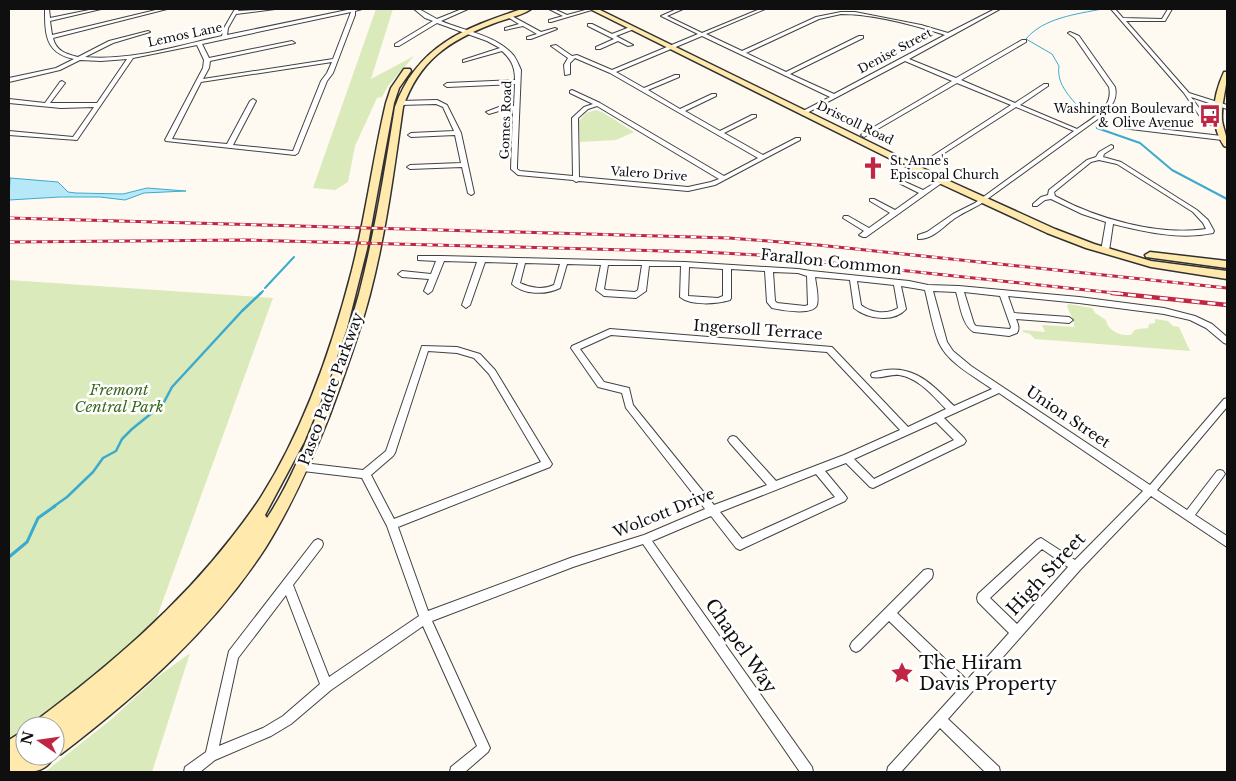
<svg xmlns="http://www.w3.org/2000/svg" width="1236" height="781" viewBox="0 0 1236 781" font-family="'Libre Baskerville',serif">
<style>
.green{fill:#daeaba}
.water{fill:#b6e8f7;stroke:#3caace}
.lines{fill:none;stroke-linecap:round;stroke-linejoin:round}
.stream-far3{stroke:#3caace;stroke-width:1}
.stream-far2{stroke:#3caace;stroke-width:2}
.stream-far1{stroke:#3caace;stroke-width:2.5}
.stream{stroke:#3caace;stroke-width:3}
.street-casing{stroke:#424242;stroke-width:2}
.secondary-casing{stroke:#313131;stroke-width:3}
.street{fill:#fff;fill-rule:evenodd}
.secondary{fill:#ffe9ac;fill-rule:evenodd}
.rail-far1-casing{stroke:#c12544;stroke-width:3}
.rail-casing{stroke:#c12544;stroke-width:4.5}
.rail-far1{stroke:#fff;stroke-width:2;stroke-dasharray:5.5;stroke-linecap:butt}
.rail{stroke:#fff;stroke-width:2.5;stroke-dasharray:8;stroke-linecap:butt}
.labels{text-anchor:middle;stroke-width:5;stroke-linejoin:round;paint-order:stroke}
.far-street-label{font-size:12px;fill:#0f0f0f;stroke:#fff}
.far-poi-label{font-size:12px;fill:#0f0f0f;stroke:#fff;text-anchor:end}
.street-label{font-size:15px;fill:#0f0f0f;stroke:#fff}
.park-label{font-size:15px;font-style:italic;fill:#39681e;stroke:#fff}
.near-street-label{font-size:18px;fill:#0f0f0f;stroke:#fff}
.near-poi-label{font-size:18px;fill:#0f0f0f;stroke:#fff;text-anchor:start}
</style>
<rect width="100%" height="100%" fill="#fffaf1"/>
<g class="green">
<path d="M376,9H393L371,79L414,56L388,86L382,97L377,98L355,146L348,182L335,190L313,188Z"/>
<path d="M596,110L602,112L634,132L616,140L580,142L579,121L586,113Z"/>
<path d="M9,280L273,298L153,628L102,672L31,726H25V730L9,740Z"/>
<path d="M1068,304L1092,308L1095,313L1106,320C1107,329 1119,336 1128,335C1135,334 1130,334 1135,330C1139,328 1144,329 1148,328L1149,324L1155,323V319L1168,321L1173,326L1179,327L1190,351L1035,339L1030,334L1023,332V330L1045,332L1042,325L1074,327V323L1067,306Z"/>
<path d="M190,653L152,772H45L113,718L156,678Z"/>
</g>
<path class="water" d="M10,178L58,182L68,192L76,193L123,194L147,188L186,191L144,193L125,200L100,197H60L9,200Z"/>
<g class="lines">
<g class="stream-far3">
<path d="M1083,112C1072,99 1056,85 1059,66L1052,54L1026,39C1043,18 1077,14 1102,9"/>
<path d="M1096,127L1101,129"/>
</g>
<g class="stream-far2">
<path d="M1097,128L1140,143L1172,170L1227,199"/>
<path d="M265,288L294,257"/>
<path d="M260,294L263,291"/>
</g>
<path class="stream-far1" d="M53,507L67,497L93,472L103,458L116,451L122,439L132,429L163,404L172,387L242,311L261,293"/>
<path class="stream" d="M9,557L27,542L38,518L55,506"/>
<defs>
<g id="street">
<path d="M45,9H49L50,18L94,9H101L50,21L52,35L160,9H167L53,38C56,51 66,54 78,57L109,41L148,31L150,32L113,43L85,57C131,61 177,46 222,36L224,28L235,9H239L238,11L275,9L236,14L228,28L227,35L352,9H362L355,11V15L333,73L327,81L298,153L295,155L166,141L165,140L203,68L204,60L197,45L133,58L77,140L9,135V131L73,137L94,107L61,108L9,103V99L45,103L60,82L62,81L65,83L50,103H97L127,59L101,61L80,60L60,70L9,82V78L56,68L74,59C45,53 45,34 45,9ZM351,12L333,59L203,79L209,68L210,61L295,43L292,41L209,58L202,44ZM332,62L327,73L321,81L293,151L233,145L256,101L253,99L250,101L227,144L172,139L201,82Z"/>
<path d="M414,9H419L437,19L462,9H468L441,21C464,31 497,35 514,56C517,60 519,66 521,70L517,165V169L520,171L573,176L572,118L584,107L593,104L570,93V91L572,90L600,103L724,176L758,158L610,73L575,58L570,63V74L565,75L564,65L568,58L551,46L556,45L572,56L577,55L612,70L698,34L661,16L677,9H683L667,16L702,33L760,9H765L706,34L742,51L816,17L841,12H855L921,25L948,33L995,9H1000L909,59L956,78L1022,40H1026V42L961,80L1015,103L1044,84H1048V86L1020,105L1077,129C1092,118 1114,108 1109,87L1075,38L1068,33L1070,32L1079,36L1115,87C1118,100 1111,107 1102,116L979,205C972,209 964,212 957,217C945,224 934,240 918,239V235L927,232L953,214L975,203L1074,131L1016,107L918,170H914V168L1011,105L957,83L864,137L861,135L862,134L952,81L905,61L803,115L800,113L801,112L830,97L702,36L616,72L644,88L675,75H679V77L648,90L680,109L712,94H716V96L685,111L720,131L752,115H756V117L724,133L763,155L796,138H800V140L715,185L688,191L579,181L576,182L573,180L518,175L511,169L513,110L499,111L489,114L486,112L499,107L514,106L515,84L447,87L444,85L447,83L515,80C515,68 512,60 502,51L463,62V60L500,48L487,41L437,23L399,46H395V44L433,21L425,18ZM841,14C874,14 914,25 945,35L834,94L790,74L863,38V36H859L786,72L746,53L819,19ZM597,106L719,179L711,182L688,187L579,177L578,118L588,109Z"/>
<path d="M549,9H554L567,15L589,9H595L551,22H549V20L563,16Z"/>
<path d="M1111,9H1115L1123,18L1162,19L1168,9H1172L1165,21H1126L1189,93L1227,105V109L1191,97L1207,119L1220,125V127H1216L1203,121L1184,93Z"/>
<path d="M508,14L541,32L555,28L557,29L531,39H527V37L537,34L523,26L505,30V28L519,24L506,16V15Z"/>
<path d="M588,24H592L612,34L630,27H634V29L616,36L633,45L628,46L618,41L600,49H596V47L614,39L588,26Z"/>
<path d="M437,100L447,105L461,133L474,193L473,194L471,195L468,193L462,167L410,169L407,167L410,165L461,163L455,135L411,137L408,135L411,133L454,131L443,107L436,104L400,105L397,103L400,101Z"/>
<path d="M1124,125L1222,136L1225,138L1222,140L1122,128V126Z"/>
<path d="M1111,145L1113,146V148L1104,154L1103,157L1121,162L1197,210L1208,220L1214,231L1213,233C1180,240 1145,232 1113,224L1109,251L1105,253L1101,251L1106,222L1082,214L1051,199L1045,200L1037,206H1033V204L1041,197L1048,195L1049,190L1087,160L1096,157L1099,152ZM1099,160L1117,164L1193,212L1203,223L1206,229C1158,236 1097,219 1055,196L1054,192L1091,162Z"/>
<path d="M941,179L944,181L943,182L866,237H863L859,235L864,231L843,218L844,216H848L869,228L890,213L870,201V199H874L895,210L919,193L899,183V181H903L923,190Z"/>
<path d="M418,256H441L685,262L798,269L811,271L909,281L928,285L959,286L1079,297L1164,308L1195,316L1212,324L1227,337V344L1224,343L1206,328L1190,320L1164,314L1079,303L1008,296L1014,313L1069,317L1073,320L1069,323L1016,319C1018,324 1020,328 1017,333L1009,336L974,332C962,326 960,304 956,292L933,291L947,342L953,351L971,366L1150,485L1224,399L1227,398V407L1157,490L1187,510L1217,471L1220,470L1223,471L1225,474L1223,477L1195,515L1227,536V547L1151,496L1080,570L948,719L999,767L1000,772H985L940,728L901,772H887L888,767L959,689L889,621L860,650L856,652L852,650L850,646L852,642L924,570L928,569L932,570L933,574L932,578L897,613L967,680L1009,633L978,602L977,598L978,594L1037,540L1041,538L1075,560L1143,491L999,393L944,418L964,438L966,441L964,444L873,488L870,487L846,463L825,471L845,495L847,498L845,501L744,548L740,550L736,548L711,516L652,541L812,767L813,772H800L643,544L573,567L432,621L490,748L488,752L465,772H450L451,767L477,746L423,626L331,690L291,724L271,736L215,760L200,772H184L185,767L206,752L229,651L314,541L318,539L322,541L323,544L322,547L293,585L329,677L419,616L387,526L362,478L303,471L300,470L298,467L300,464L303,463L363,470L386,451L422,346L457,347L480,354L495,370L552,464L550,467L398,527L428,611L573,557L644,535L705,509L626,408L622,393L598,387L571,348L572,346L610,329L832,347L908,427L946,409C933,396 919,378 899,375C890,374 881,379 872,377L871,375L872,373C910,361 929,381 954,406L992,389C974,376 949,364 939,343C933,329 929,306 925,290L901,286L906,309C894,323 867,319 854,308L850,280L815,277C816,285 819,297 817,305C813,316 781,310 772,308L767,302L765,271L731,269V298L730,300C717,304 691,306 680,297L681,266H649L646,291L636,298L604,296L596,290L601,265L567,264L560,288C546,295 524,295 512,284L518,263L485,262L470,305L466,308L462,305L477,262L444,261L432,291L428,294L424,291L429,279L402,277L398,274L402,271L431,274L436,261L418,260ZM525,263L560,264L554,285C543,290 530,288 520,283ZM608,265H642L638,290L635,292L606,290L604,289ZM689,267L723,269V296L718,298L688,296ZM773,272L798,273L807,276L808,305L805,306L777,303L775,301ZM857,281L894,285L898,308C887,315 871,313 861,305ZM964,292L1000,296L1011,327L1010,329L976,326L974,324ZM611,335L827,352L900,430L844,455L776,481L736,437L733,436L730,437L728,440L730,443L767,485L714,505L633,405L629,388L604,382L580,349ZM428,351L457,353L474,358L489,374L541,462L394,519L371,475L393,456L395,453ZM936,422L954,440L874,479L854,459ZM816,474L835,497L742,539L720,512ZM1042,549L1068,567L1017,624L990,598ZM286,595L320,684L283,716L263,728L219,746L238,658Z"/>
</g>
<g id="secondary">
<path d="M522,9H531C521,16 504,19 492,24C448,41 419,61 403,107C394,170 386,233 370,294C359,336 344,376 329,417C311,462 292,505 266,547C213,629 138,695 61,754L54,756C46,775 26,772 9,772V740L25,730V756H55V726H34L37,720C109,666 177,608 232,537C242,524 252,511 261,497C304,429 332,348 352,270C366,215 373,158 386,103L391,88L404,69H410L411,71L399,88L394,103L367,249L347,328L327,386L304,442L265,515L267,518C289,485 303,449 318,412C333,373 348,334 359,294C375,232 385,169 395,107C417,46 464,28 522,9Z"/>
<path d="M590,9H598L947,180L1055,229L1094,244L1151,261L1227,271V279L1151,267L1086,248L1047,233L941,184Z"/>
<path d="M1224,72H1227C1227,88 1221,103 1222,120C1223,129 1228,137 1227,147L1224,146C1209,123 1213,96 1224,72Z"/>
<path d="M1150,252L1227,261V268L1146,257L1145,255Z"/>
</g>
</defs>
<use href="#street" class="street-casing"/>
<use href="#secondary" class="secondary-casing"/>
<use href="#street" class="street"/>
<use href="#secondary" class="secondary"/>
<defs>
<g id="rail-far1">
<path d="M9,218L729,238L818,245L1227,288"/>
<path d="M9,242L247,240L703,252L758,255L1124,294"/>
</g>
<path id="rail" d="M1112,293L1227,305"/>
</defs>
<use href="#rail-far1" class="rail-far1-casing"/>
<use href="#rail" class="rail-casing"/>
<use href="#rail-far1" class="rail-far1"/>
<use href="#rail" class="rail"/>
</g>
<defs>
<symbol id="bus-bare" viewBox="-9 -9 18 18"><path d="M-5-6H5V4H4V6H2V4H-2V6H-4V4H-5ZM-3.5-4V0h7V-4ZM-3.5 1.2v1.5H-2V1.2ZM2 1.2v1.5H3.5V1.2Z" fill="#c12544" stroke="#fff" stroke-width="2.5" paint-order="stroke"/></symbol>
<symbol id="church-bare" viewBox="-9 -9 18 18"><path d="M-1.2-6h2.4v3.5h3.3v2.4h-3.3V6h-2.4V-.1h-3.3v-2.4h3.3Z" fill="#c12544" stroke="#fff" stroke-width="2.5" paint-order="stroke"/></symbol>
<symbol id="sight-bare" viewBox="-9 -9 18 18"><path d="M0-6L1.8-2.2L6-1.7L2.9 1.2L3.7 5.4L0 3.3L-3.7 5.4L-2.9 1.2L-6-1.7L-1.8-2.2Z" fill="#c12544" stroke="#fff" stroke-width="2.5" paint-order="stroke"/></symbol>
</defs>
<g fill-rule="evenodd">
<use href="#bus-bare" x="1194" y="100" width="32" height="32"/>
<use href="#church-bare" x="857" y="152" width="32" height="32"/>
<use href="#sight-bare" x="886" y="657" width="32" height="32"/>
</g>
<g class="labels">
<g class="far-street-label">
<text transform="translate(185 35) rotate(-12)" y="4">Lemos Lane</text>
<text transform="translate(895 51) rotate(-28)" y="4">Denise Street</text>
<text transform="translate(506 120) rotate(-88)" y="4">Gomes Road</text>
<text transform="translate(855 123) rotate(26)" y="4">Driscoll Road</text>
<text transform="translate(649 174) rotate(4)" y="4">Valero Drive</text>
</g>
<g class="far-poi-label">
<text x="1194" y="113">Washington Boulevard<tspan x="1194" dy="14">&amp; Olive Avenue</tspan></text>
<text x="890" y="165" text-anchor="start">St. Anne's<tspan x="890" dy="14">Episcopal Church</tspan></text>
</g>
<g class="street-label">
<text transform="translate(831 262) rotate(6)" y="5">Farallon Common</text>
<text transform="translate(758 330) rotate(4)" y="5">Ingersoll Terrace</text>
<text transform="translate(331 389) rotate(-70)" y="5">Paseo Padre Parkway</text>
<text transform="translate(1068 417) rotate(34)" y="5">Union Street</text>
<text transform="translate(664 513) rotate(-22)" y="5">Wolcott Drive</text>
</g>
<g class="park-label">
<text x="119" y="395">Fremont<tspan x="119" dy="17">Central Park</tspan></text>
</g>
<g class="near-street-label">
<text transform="translate(1046 574) rotate(-47)" y="6">High Street</text>
<text transform="translate(741 646) rotate(55)" y="6">Chapel Way</text>
</g>
<g class="near-poi-label">
<text x="919" y="669">The Hiram<tspan x="919" dy="21">Davis Property</tspan></text>
</g>
</g>
<rect width="1236" height="781" fill="none" stroke="#0f0f0f" stroke-width="20"/>
<g transform="translate(40 741) rotate(283)"><circle r="24" fill="#ffffff" stroke="#9f9f9f"/>
<path d="M0-4L9 19L0 12L-9 19Z" fill="#c12544"/>
<text y="-8" font-size="14" font-weight="bold" text-anchor="middle" fill="#0f0f0f">N</text>
</g>
</svg>
